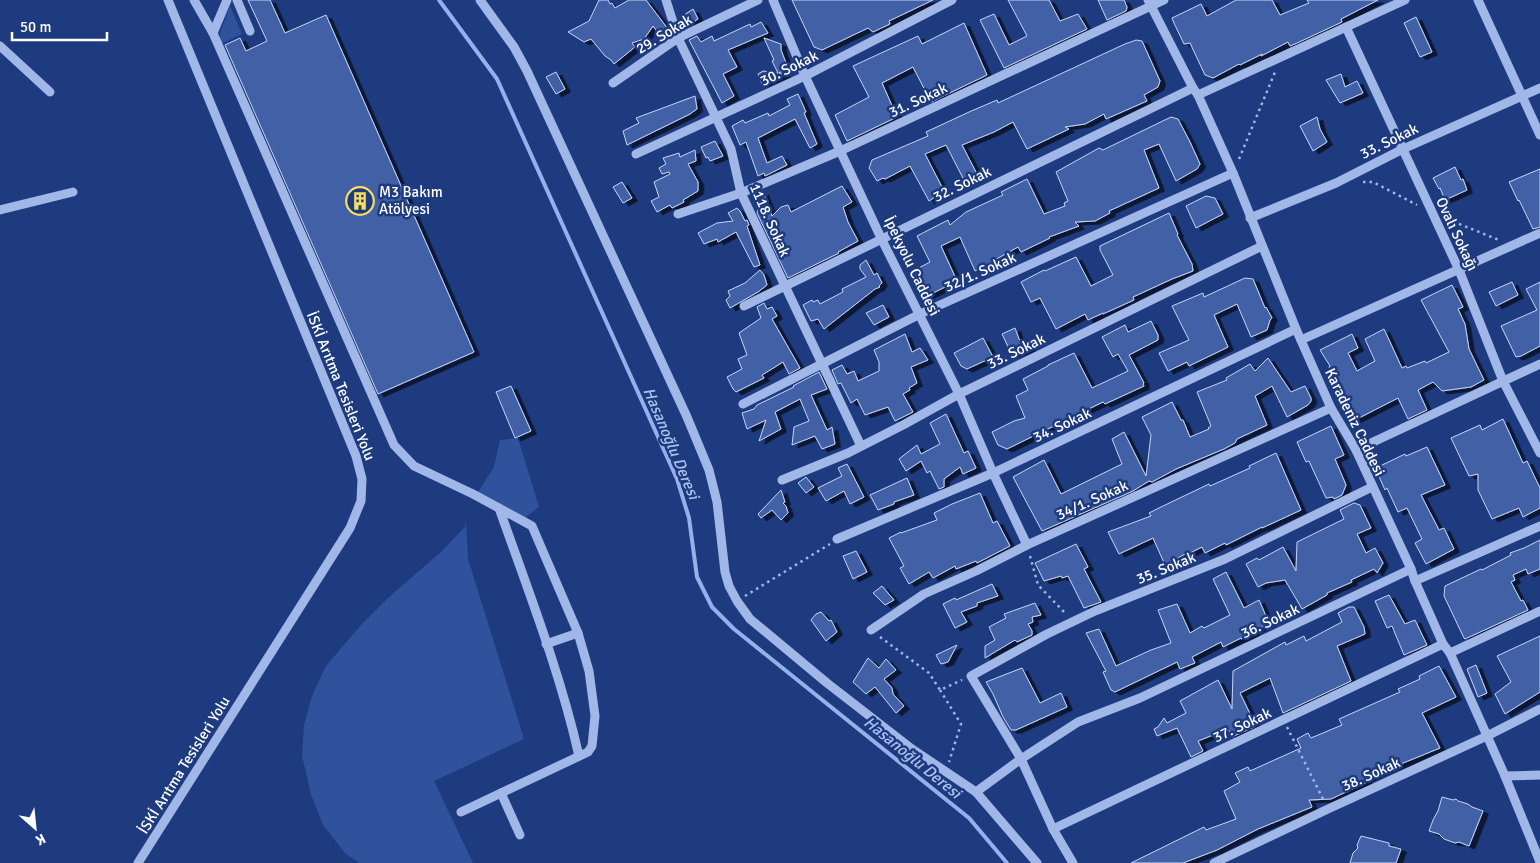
<svg xmlns="http://www.w3.org/2000/svg" width="1540" height="863" viewBox="0 0 1540 863" font-family="Signika,sans-serif">
<style>
.green{fill:#30529d}
.lines{fill:none;stroke-linecap:round;stroke-linejoin:round}
.stream{stroke:#95b0ea;stroke-width:4}
.building{fill:#4261a6;stroke:#c5d5f6;filter:url(#shadow)}
.path{stroke:#a1b7e8;stroke-width:2.5;stroke-dasharray:2.5 4;stroke-linecap:butt}
.minor{stroke:#a1b7e8;stroke-width:9}
.labels{text-anchor:middle;stroke-width:5;stroke-linejoin:round;paint-order:stroke}
.street-label{font-size:15px;fill:#fff;stroke:#1e3b7f}
.poi-label{font-size:15px;fill:#fff;stroke:#1e3b7f;text-anchor:start}
.water-label{font-size:16px;font-style:italic;fill:#acc2f0;stroke:#1e3b7f}
</style>
<defs>
<filter id="shadow"><feDropShadow dx="5.5" dy="3" stdDeviation="0" flood-color="#0009"/></filter>
</defs>
<rect width="100%" height="100%" fill="#1e3b7f"/>
<g class="green">
<path d="M230,6L242,34L221,44L220,33Z"/>
<path d="M518,438L539,507L525,518L477,494L494,467L500,440Z"/>
<path d="M466,520L468,559L524,739L434,781L473,863H359L345,853L323,825L311,794L302,756L304,725L312,696L326,666L361,625L389,597L441,552L465,527Z"/>
</g>
<g class="lines">
<path class="stream" d="M439,0L497,79L677,479L689,518L697,577L712,607L734,629L969,818L1007,863"/>
</g>
<g class="building">
<path d="M248,0H270L285,33L326,15L474,352L378,394L225,45L240,38L246,51L267,41Z"/>
<path d="M599,0H608L610,4L612,3L615,8L629,0H646L668,29L659,34L653,26L644,39L632,43L635,47L614,64L611,60L605,56L591,39L584,42L568,32L589,21Z"/>
<path d="M792,0H933L889,21L890,24L873,32L868,28L822,50L814,47Z"/>
<path d="M1008,0H1049L1060,21L1078,14L1087,29L1004,68L980,20L994,14L1009,45L1027,36Z"/>
<path d="M1098,0H1124L1127,7L1126,11L1107,20Z"/>
<path d="M1236,0H1272L1280,15L1309,3L1307,0H1378L1341,19L1342,22L1297,43L1290,46L1288,42L1261,56L1262,54L1240,65L1239,64L1213,78L1205,75L1190,43L1184,44L1174,23L1172,18L1201,4L1207,16Z"/>
<path d="M693,9L698,19L687,26L681,17Z"/>
<path d="M1416,17L1432,52L1420,57L1404,23Z"/>
<path d="M761,22L768,33L728,50L737,67L723,74L734,96L722,103L689,40L697,36L701,42L712,36L714,41L750,24L751,27Z"/>
<path d="M964,23L987,75L931,102L913,67L882,83L897,117L847,141L835,115L869,97L853,66L918,36L922,44Z"/>
<path d="M764,38L781,44V50L788,68L779,73L785,74L762,84L758,74L763,71L778,73L772,61L774,60Z"/>
<path d="M1136,40L1142,41L1160,81L1158,87L1144,95L1147,101L1106,119L1104,114L1085,124L1065,127L1069,129L1027,149L1013,122L994,132L962,145L978,176L965,182L946,145L925,154L944,191L929,201L910,166L885,179L883,178L877,181L869,168L872,160L928,136L926,132L969,112L997,100L998,103L1127,43H1128Z"/>
<path d="M556,72L565,89L556,94L546,77Z"/>
<path d="M1341,74L1345,87L1357,81L1363,93L1340,103L1326,80Z"/>
<path d="M798,94L806,112L804,113L817,144L810,148L795,119L758,138L767,163L782,156L787,165L765,176L764,173L758,176L746,142L740,145L732,126L743,120L745,123L768,113L769,116L790,105L787,99Z"/>
<path d="M695,96L697,109L690,114L627,145L623,131L639,123L636,118Z"/>
<path d="M1171,117L1178,119L1190,142L1200,164L1197,169L1176,181L1159,144L1144,150L1159,188L1109,211L1110,213L1095,221L1075,222L1079,226L1049,237L1050,238L1021,252L1018,247L975,271L960,237L941,246L957,281L925,297L913,271L930,262L917,236L948,220L950,225L966,212L1003,195L1001,192L1027,179L1044,214L1065,206L1064,203L1068,201L1056,172L1099,148L1103,150Z"/>
<path d="M1317,117L1320,129L1327,142L1313,151L1300,126Z"/>
<path d="M715,141L723,156L710,161L708,157L706,158L701,147Z"/>
<path d="M695,150L696,161L688,164L698,182V191L683,200L684,202L672,208L670,205L657,212L651,201L659,197L654,182L670,174L669,172L662,174L659,168L666,164L663,158L679,153L680,157Z"/>
<path d="M1455,167L1461,180L1463,179L1467,190L1445,200L1440,188L1439,189L1433,178Z"/>
<path d="M1540,169V227L1533,229L1519,200L1518,201L1509,182Z"/>
<path d="M622,182L632,198L623,203L613,187Z"/>
<path d="M842,186L852,202L843,207L848,222L858,241L838,252L839,253L788,278L757,213L763,192L772,216L781,207L788,205L791,212Z"/>
<path d="M1206,196L1215,198L1223,214L1196,228L1186,206Z"/>
<path d="M737,208L740,211L745,221L747,220L749,225L747,226L760,265L754,267L736,232L718,242L717,239L704,244L698,233L717,223L733,221L728,213Z"/>
<path d="M1169,213L1178,234L1177,235L1192,264L1193,271L1172,279L1133,297L1134,300L1103,314V313L1088,320L1085,314L1056,329L1040,298L1031,302L1021,282L1044,270L1045,271L1076,257L1091,286L1113,275L1100,250V246Z"/>
<path d="M866,260L874,275L877,273L882,283L879,286L880,287L875,289L824,329L818,319L811,321L803,305L812,300L813,302L818,300L820,304L843,292L842,289L866,277L860,269V265Z"/>
<path d="M760,270L764,275L767,285L758,292L730,308L726,300L730,296L728,291L745,283Z"/>
<path d="M1245,278L1253,279L1265,308L1266,307L1272,318L1270,320L1267,330L1251,337L1237,304L1214,315L1228,347L1189,366L1187,362L1168,371L1159,353L1189,340L1172,306L1203,293L1204,297Z"/>
<path d="M1512,282L1518,295L1496,306L1489,292Z"/>
<path d="M1540,282V346L1521,356L1516,357L1501,326L1537,310L1526,289Z"/>
<path d="M1452,285L1463,307L1458,309L1465,324L1469,349L1484,380L1471,387L1442,391L1433,382L1418,390L1427,410L1408,419L1398,398L1353,421L1348,409H1350L1329,367L1330,366L1320,350L1352,334L1358,348L1348,353L1357,371L1375,361L1365,339L1384,329L1402,368L1406,366L1407,368L1425,361L1426,363L1449,352L1421,300Z"/>
<path d="M764,303L767,309L772,307L777,316L772,319L800,368L789,374L783,362L762,375L764,378L736,392L733,389L727,377L742,369L738,359L747,355L739,333L761,318L757,307Z"/>
<path d="M883,305L889,317L874,325L866,313Z"/>
<path d="M1151,321L1158,335V340L1129,355L1144,383L1143,384L1144,386L1105,404L1103,402L1007,449L998,445L992,432L1014,421L1025,418L1016,396L1028,390L1023,379L1048,366V365L1074,353L1092,388L1128,371L1118,354L1113,357L1102,337L1125,325L1128,332Z"/>
<path d="M1015,328L1019,339L1030,348L1012,355L1002,334Z"/>
<path d="M905,334L912,352L920,348L928,360L911,367L917,383L909,388L910,390L903,394L913,412L895,421L888,407L865,415L857,399L851,403L841,383L838,384L832,370L842,365L847,374L854,371L858,381L879,371V362L874,350Z"/>
<path d="M983,338L993,357L967,369L961,366L954,353Z"/>
<path d="M1268,358L1291,392L1305,386L1311,398V401L1308,405L1287,417L1272,386L1255,396L1267,425L1237,439L1235,443L1224,449L1176,469L1152,482L1149,481L1133,491L1042,531L1013,477L1044,460L1061,494L1122,464L1112,439L1124,432L1146,476L1151,435L1142,417L1172,402L1181,420H1183L1190,437L1209,429L1208,428L1211,426L1197,392L1227,380L1226,378L1250,364L1255,371Z"/>
<path d="M819,372L827,389L811,395L827,430L832,427L835,444L822,449L815,436L792,445L794,427L809,421L800,399L775,412L781,429L759,441L766,420L747,429L742,413L754,409L757,405L794,387L793,386Z"/>
<path d="M511,386L531,431L515,438L496,392Z"/>
<path d="M946,414L964,453L968,451L976,468L963,474L960,467L944,479V487L939,489L930,471L927,473L921,461L906,471L899,459L917,445L921,454L940,444L930,423Z"/>
<path d="M1503,419L1523,463L1527,461L1540,488V508L1523,517L1519,508L1492,519L1478,490V474L1469,476L1451,438L1480,425L1482,430Z"/>
<path d="M1331,426L1344,455L1335,459L1346,485L1342,495L1334,499L1333,497L1326,498L1309,461L1306,462L1297,442Z"/>
<path d="M1427,447L1445,485L1421,495L1439,530L1444,528L1454,549L1426,564L1415,543L1422,539L1407,508L1398,512L1387,488L1385,490L1377,472L1378,467L1405,454L1406,456Z"/>
<path d="M1276,453L1301,510L1262,528V527L1226,545L1225,543L1205,553L1202,547L1186,555L1185,554L1165,565L1153,538L1119,554L1108,532L1151,516L1149,513L1161,507L1209,484L1210,486L1250,468L1249,466Z"/>
<path d="M847,464L864,497L850,504L844,491L826,501L818,488L842,476L838,468Z"/>
<path d="M806,477L814,487L806,493L798,483Z"/>
<path d="M907,478L914,495L894,502V504L878,510L870,495Z"/>
<path d="M781,490L785,502L783,503L786,506L788,513L781,520L772,510L761,518L758,514Z"/>
<path d="M980,493L993,523L997,521L1010,546L977,563L976,561L956,569L955,566L933,578L929,572L909,584L900,568L904,566L889,538L901,532V533L937,520L934,513L952,504Z"/>
<path d="M1354,503L1360,505L1371,528L1357,534L1366,553L1375,548L1383,563L1377,573L1374,569L1351,580L1352,582L1327,593V595L1302,609L1285,580L1266,583L1258,587L1246,564L1257,558L1259,560L1283,547L1296,571L1297,542L1344,519L1340,510Z"/>
<path d="M1540,540V569L1528,574L1526,569L1513,575L1515,580L1511,582L1521,601L1523,600L1528,610L1465,639L1464,638L1444,596L1445,586L1481,569L1482,570L1511,555L1510,553L1524,548Z"/>
<path d="M1076,544L1088,567L1084,569L1101,602L1084,608L1068,576L1062,578L1061,576L1044,581L1035,563Z"/>
<path d="M856,551L867,572L853,579L843,556Z"/>
<path d="M1226,572L1244,608L1259,600L1269,623L1254,631L1253,634L1241,639V638L1223,647L1221,642L1192,657L1195,663L1180,669L1177,662L1115,692L1111,690L1103,672L1106,671L1086,633L1099,629L1116,666L1151,650L1171,643L1158,610L1177,604L1190,633L1202,626L1204,628L1230,615L1213,579Z"/>
<path d="M992,584L998,596L977,603V606L961,612L967,622L955,628L943,604L955,598L956,600Z"/>
<path d="M882,586L894,600L885,605L873,593Z"/>
<path d="M1389,595L1405,624L1415,620L1427,645L1404,655L1392,626L1387,628L1375,601Z"/>
<path d="M1035,603L1041,615L1032,617L1033,622L1028,624L1032,631V635L1017,642L1015,640L985,658V646L995,640L989,627L1006,618L1004,614Z"/>
<path d="M1349,607H1354L1364,627L1365,634L1337,646L1351,681L1283,713L1270,678L1240,693L1256,726L1232,737L1228,729L1198,741L1203,751L1191,757L1177,728L1157,736L1154,729L1158,727L1164,718L1167,723L1186,713L1180,701L1218,680L1232,709L1233,671L1285,642L1286,645L1304,636L1306,641L1342,622L1338,613Z"/>
<path d="M821,612L829,621L831,620L837,632L826,641L811,620L816,614Z"/>
<path d="M1540,636V692L1505,714L1495,694L1511,682L1497,656Z"/>
<path d="M957,645L948,662L941,664L936,655Z"/>
<path d="M868,658L879,668L886,659L896,670L884,679L892,688L893,694L904,706L896,713L875,687L866,694L853,682Z"/>
<path d="M1476,665L1487,693L1478,697L1467,669Z"/>
<path d="M1439,666L1456,697L1422,713L1440,748L1381,772L1366,779L1367,782L1331,799L1309,800L1312,807L1258,829L1217,850L1183,863H1131L1204,827L1206,830L1236,819L1224,791L1240,782L1235,773L1248,767L1250,771L1301,748L1297,739L1308,733L1311,738L1342,725L1339,719L1400,692L1398,689L1420,679L1419,676Z"/>
<path d="M1022,668L1040,703L1061,693L1067,707L1016,730H1011L1003,717L993,694L986,682Z"/>
<path d="M1442,797L1453,800L1456,799L1458,801L1468,804L1472,807L1483,811L1469,846L1459,842L1455,843L1444,839L1439,834L1429,831L1433,820L1438,811Z"/>
<path d="M1361,836L1389,843V846L1401,849L1396,863H1350L1353,853L1358,848L1357,845Z"/>
</g>
<g class="lines">
<g class="path">
<path d="M1239,159L1275,72"/>
<path d="M1363,182H1373L1417,205"/>
<path d="M1447,219L1499,240"/>
<path d="M1030,556L1038,585L1065,613"/>
<path d="M745,596L830,544"/>
<path d="M880,637L929,673L940,690L962,680"/>
<path d="M940,690L961,724L949,762"/>
<path d="M1287,727L1324,801"/>
</g>
<g class="minor">
<path d="M194,0L213,33"/>
<path d="M227,0L213,33L394,445L414,466L473,494L532,526L578,633L589,671L595,716L592,746L588,752L461,812"/>
<path d="M237,0L250,31"/>
<path d="M480,0L514,47L527,71L687,417L709,470L717,502L725,572L729,586L737,601L750,619L827,683L912,749L976,792L1037,863"/>
<path d="M666,0L678,38L731,149L741,193L861,446"/>
<path d="M773,0L805,76L882,240L959,394L993,473L1027,545"/>
<path d="M1148,0L1193,88L1198,95L1233,173L1296,329L1331,408L1356,450L1411,569L1415,581L1443,644L1450,653L1505,776L1540,862"/>
<path d="M1478,0L1540,135"/>
<path d="M1346,27L1459,270L1503,381L1540,453"/>
<path d="M0,46L50,92"/>
<path d="M613,83L678,38L758,0"/>
<path d="M1198,95L1405,0"/>
<path d="M636,154L805,76L952,0"/>
<path d="M0,210L73,192"/>
<path d="M678,214L741,193L840,151L1164,0"/>
<path d="M1250,218L1336,183L1403,149L1540,88"/>
<path d="M744,306L1193,88"/>
<path d="M1301,340L1540,233"/>
<path d="M743,404L920,314L1233,173"/>
<path d="M1356,450L1540,364"/>
<path d="M782,480L848,453L903,425L959,394L1262,246"/>
<path d="M499,508C528,590 560,672 579,756"/>
<path d="M837,539L993,473L1296,329"/>
<path d="M1415,581L1540,526"/>
<path d="M871,630L924,594L976,571L1027,545L1331,408"/>
<path d="M546,644L578,633"/>
<path d="M1450,653L1540,611"/>
<path d="M1505,776L1540,775"/>
<path d="M976,792L1021,759L1078,722L1140,698L1411,569"/>
<path d="M501,793L520,835"/>
<path d="M1053,829L1443,644"/>
<path d="M138,863L350,528L361,501L362,479L356,456L168,0"/>
<path d="M1073,863L1053,829L1021,759L971,676L1047,634L1095,611L1225,559L1372,487"/>
<path d="M1214,863L1328,809L1487,736L1540,709"/>
</g>
</g>
<defs>
<symbol id="building-ring" viewBox="-11 -11 22 22"><circle r="9.5" fill="#1e3b7f" stroke="#f7e060" stroke-width="1.5"/><path d="M-4-6H4V6H1V3H-1V6H-4ZM-2.5-4.3h1.7v1.8h-1.7ZM.8-4.3h1.7v1.8H.8ZM-2.5-1h1.7V.8h-1.7ZM.8-1h1.7V.8H.8Z" fill="#f7e060"/></symbol>
</defs>
<g fill-rule="evenodd">
<use href="#building-ring" x="344" y="185" width="32" height="32"/>
</g>
<g class="labels">
<g class="street-label">
<text transform="translate(664 34) rotate(-31)" y="5">29. Sokak</text>
<text transform="translate(789 68) rotate(-26)" y="5">30. Sokak</text>
<text transform="translate(918 100) rotate(-25)" y="5">31. Sokak</text>
<text transform="translate(1389 141) rotate(-26)" y="5">33. Sokak</text>
<text transform="translate(962 184) rotate(-26)" y="5">32. Sokak</text>
<text transform="translate(770 220) rotate(66)" y="5">1118. Sokak</text>
<text transform="translate(1457 234) rotate(65)" y="5">Ovalı Sokağı</text>
<text transform="translate(912 266) rotate(64)" y="5">İpekyolu Caddesi</text>
<text transform="translate(980 272) rotate(-24)" y="5">32/1. Sokak</text>
<text transform="translate(1016 351) rotate(-26)" y="5">33. Sokak</text>
<text transform="translate(341 386) rotate(68)" y="5">İSKİ Arıtma Tesisleri Yolu</text>
<text transform="translate(1355 422) rotate(64)" y="5">Karadeniz Caddesi</text>
<text transform="translate(1062 425) rotate(-25)" y="5">34. Sokak</text>
<text transform="translate(1092 500) rotate(-24)" y="5">34/1. Sokak</text>
<text transform="translate(1166 568) rotate(-22)" y="5">35. Sokak</text>
<text transform="translate(1270 621) rotate(-25)" y="5">36. Sokak</text>
<text transform="translate(1242 725) rotate(-25)" y="5">37. Sokak</text>
<text transform="translate(184 765) rotate(-58)" y="5">İSKİ Arıtma Tesisleri Yolu</text>
<text transform="translate(1371 774) rotate(-24)" y="5">38. Sokak</text>
</g>
<g class="poi-label">
<text x="379" y="197">M3 Bakım<tspan x="379" dy="17">Atölyesi</tspan></text>
</g>
<g class="water-label">
<text transform="translate(672 443) rotate(67)" y="6">Hasanoğlu Deresi</text>
<text transform="translate(913 757) rotate(39)" y="6">Hasanoğlu Deresi</text>
</g>
</g>
<g transform="translate(35 828) rotate(153)" stroke="#1e3b7f" stroke-width="4" paint-order="stroke">
<path d="M0-4L9 19L0 12L-9 19Z" fill="#ffffff"/>
<text y="-8" font-size="14" font-weight="bold" text-anchor="middle" fill="#ffffff">K</text>
</g>
<path d="M12 32v8h95v-8" fill="none" stroke="#ffffff" stroke-width="2.5"/>
<text x="20" y="32" font-size="15" fill="#ffffff" stroke="#1e3b7f" stroke-width="4" paint-order="stroke">50 m</text>
</svg>
